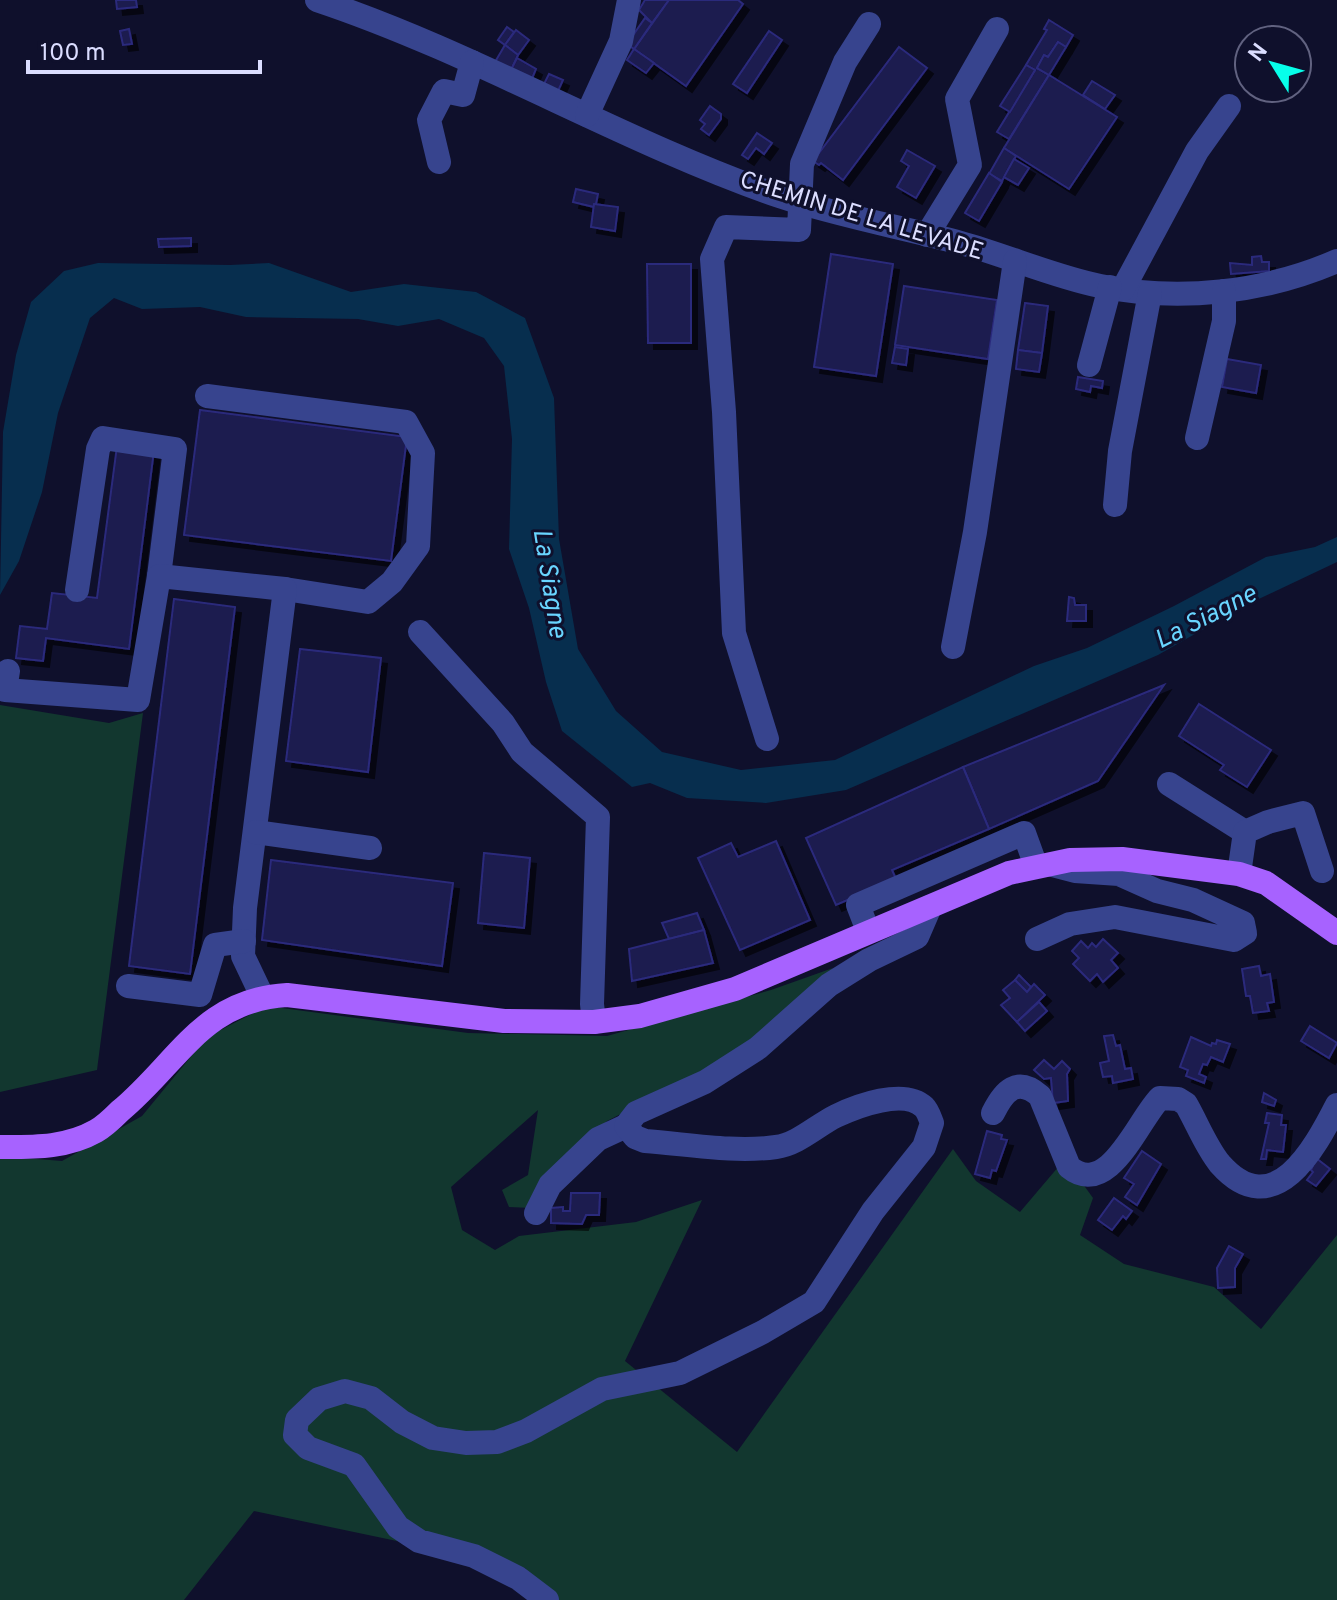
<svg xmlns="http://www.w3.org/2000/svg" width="1337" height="1600" viewBox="0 0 1337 1600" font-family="Overpass,sans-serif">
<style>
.green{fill:#12372f}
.water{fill:#072e4e}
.building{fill:#1b1a4f;stroke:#2c2a7c;stroke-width:2;filter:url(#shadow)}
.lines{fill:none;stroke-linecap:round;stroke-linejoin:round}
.minor{stroke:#37448e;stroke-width:24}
.major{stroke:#a762ff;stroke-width:24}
.labels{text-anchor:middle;stroke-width:6;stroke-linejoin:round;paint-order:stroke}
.street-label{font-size:24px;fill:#dbddff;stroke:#0f102c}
.water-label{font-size:26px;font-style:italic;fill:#69d5ff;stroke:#0f102c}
</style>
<defs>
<filter id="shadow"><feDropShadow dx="6" dy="6" stdDeviation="0" flood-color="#0009"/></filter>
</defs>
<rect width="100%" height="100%" fill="#0f102c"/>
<g class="green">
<path d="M0,705L109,723L143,713L97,1070L0,1092Z"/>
<path d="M833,968L772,1024L713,1067L607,1121L542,1182L532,1208L509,1207L502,1190L528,1175L538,1110L451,1187L462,1230L495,1250L519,1236L636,1222L702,1200L625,1361L737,1452L953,1149L976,1181L1020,1212L1065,1159L1093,1198L1080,1235L1124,1264L1214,1287L1261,1329L1337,1235V1600H550L525,1568L254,1511L184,1600H0V1156L62,1161L142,1116L207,1037L267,1006L468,1033L607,1036L771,990Z"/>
</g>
<path class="water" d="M98,263L230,265L269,263L351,292L404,284L476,292L525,318L554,398L559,539L578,649L616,711L662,752L741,770L835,760L1034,666L1087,648L1174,606L1266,557L1315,547L1337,537V562L1246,605L1158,655L846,790L766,803L687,798L650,783L632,787L562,731L546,682L529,608L509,549L512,439L504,366L484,338L439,319L398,326L358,319L246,317L200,307L142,309L114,298L90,318L58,413L42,492L19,561L0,595L3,432L16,355L31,302L64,271Z"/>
<g class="building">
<path d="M116,0H136L137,7L117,9Z"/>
<path d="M645,0H669L652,23L639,10Z"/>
<path d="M669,0H738L743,4L686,86L634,49Z"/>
<path d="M645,18L652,23L634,49L627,44Z"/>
<path d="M1049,20L1073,35L1066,47L1058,42L1048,57L1044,55L1037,68L1049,75L1009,139L997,132L1035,70L1026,65L1047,30L1044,29Z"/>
<path d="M507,27L514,32L505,45L498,40Z"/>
<path d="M129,29L132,44L123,45L120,31Z"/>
<path d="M516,30L529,40L518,55L505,45Z"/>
<path d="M769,31L782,40L747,93L733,84Z"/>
<path d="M1058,42L1066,47L1049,75L1037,68L1044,55L1048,57Z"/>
<path d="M505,45L518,55L511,70L495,62Z"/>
<path d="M899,47L927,68L843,180L821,163L819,165L813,161Z"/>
<path d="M634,49L654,63L646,73L627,60Z"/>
<path d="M517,58L536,69L531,81L511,70Z"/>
<path d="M1026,65L1035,70L1010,112L1000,106Z"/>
<path d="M549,74L563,80L558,91L544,84Z"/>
<path d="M1049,75L1117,117L1069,189L1004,148Z"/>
<path d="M1092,81L1115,95L1105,109L1083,95Z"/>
<path d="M710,106L721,114V119L709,135L701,129L705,124L700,120Z"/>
<path d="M757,133L772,143L764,154L756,148L748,159L742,155Z"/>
<path d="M1004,148L1016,156L1002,181L989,174Z"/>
<path d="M907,150L935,166L916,198L897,187L909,166L901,161Z"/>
<path d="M1014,159L1029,168L1018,185L1004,177Z"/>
<path d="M989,173L1002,182L979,221L965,213Z"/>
<path d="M576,189L598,194L596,204L594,207L573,202Z"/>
<path d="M594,204L618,207L615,231L591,227Z"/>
<path d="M191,238V246L159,247L158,239Z"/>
<path d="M831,254L893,264L876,376L814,367Z"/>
<path d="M1261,256L1262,262H1269V271L1231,274L1230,263L1252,265V257Z"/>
<path d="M647,264H691V343H648Z"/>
<path d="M904,286L997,300L988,359L895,345Z"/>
<path d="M1025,303L1048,306L1042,353L1018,350Z"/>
<path d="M895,347L908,349L906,365L892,363Z"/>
<path d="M1018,350L1042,353L1039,372L1016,369Z"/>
<path d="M1227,359L1261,365L1256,393L1222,387Z"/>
<path d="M1078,377L1103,381L1102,388L1091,386L1090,392L1076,389Z"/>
<path d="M200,410L407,437L391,561L184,535Z"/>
<path d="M117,446L154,450L129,649L46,638L43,661L16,658L20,626L47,629L52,593L97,598Z"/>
<path d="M1069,597L1074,598L1075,605H1086V621H1067Z"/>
<path d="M174,599L235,607L190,974L129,966Z"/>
<path d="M300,649L381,658L368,772L286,761Z"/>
<path d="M1164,685L1098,781L989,829L963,767Z"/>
<path d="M1199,704L1271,750L1247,787L1220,770L1224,765L1179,736Z"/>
<path d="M963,767L989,829L892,870L896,879L836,905L806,838Z"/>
<path d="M776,841L810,920L740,950L698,858L731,843L738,857Z"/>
<path d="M484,853L530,858L524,928L478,923Z"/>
<path d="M271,860L453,883L442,966L262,940Z"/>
<path d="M697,913L704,930L669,939L662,923Z"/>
<path d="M704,930L713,963L632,981L629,949Z"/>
<path d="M1103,939L1118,953L1111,960L1118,968L1103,982L1097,974L1090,981L1073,964L1079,958L1072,951L1081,941L1088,948L1092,943L1096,947Z"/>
<path d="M1259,966L1261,976L1270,974L1274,1002L1267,1003L1269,1011L1253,1013L1250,996H1246L1242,969Z"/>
<path d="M1019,975L1031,987L1027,992L1015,980Z"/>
<path d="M1015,980L1027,992L1034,984L1045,995L1017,1022L1001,1005L1010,998L1003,990Z"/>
<path d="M1039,1002L1047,1011L1025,1031L1017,1022Z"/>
<path d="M1310,1026L1337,1043L1329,1058L1301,1041Z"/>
<path d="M1113,1035L1116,1046L1120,1045L1125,1069L1131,1068L1133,1079L1113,1083L1112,1076L1103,1077L1100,1063L1109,1061L1104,1036Z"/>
<path d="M1191,1037L1211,1046L1212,1043L1216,1044L1217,1040L1230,1044L1223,1062L1211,1057L1207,1065L1203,1064L1199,1074L1206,1077L1204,1083L1186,1076L1188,1070L1180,1067Z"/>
<path d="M1044,1060L1054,1069L1062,1061L1070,1069L1067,1074L1068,1101L1053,1103L1051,1078L1044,1079L1034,1070Z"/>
<path d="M1264,1093L1276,1100L1274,1106L1262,1102Z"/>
<path d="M1267,1113L1282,1115L1281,1125H1286L1283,1152L1267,1150L1266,1159H1261L1269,1123H1265Z"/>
<path d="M987,1131L1002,1135L1001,1139L1007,1140L996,1171L992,1170L990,1178L975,1174Z"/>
<path d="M1142,1151L1161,1164L1137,1205L1125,1197L1134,1184L1124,1178Z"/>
<path d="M1316,1158L1330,1169L1316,1186L1307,1180L1313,1172L1311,1170Z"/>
<path d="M571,1193H600L599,1215H586L582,1224L551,1223V1208L563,1207V1211H570Z"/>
<path d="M1114,1198L1132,1211L1126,1219L1123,1216L1112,1230L1098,1220Z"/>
<path d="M1229,1246L1243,1254L1235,1268V1287L1218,1288L1217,1268Z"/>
</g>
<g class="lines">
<g class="minor">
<path d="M317,0C476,53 621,141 779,196C839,216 901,227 961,243C1008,256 1052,276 1100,286C1178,302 1264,293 1337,261"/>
<path d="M587,115L621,41L629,0"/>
<path d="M439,162L429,120L444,91L463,95L472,62"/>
<path d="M927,235L970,165L957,99L997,29"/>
<path d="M1123,289L1197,151L1229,106"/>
<path d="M1089,365L1110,287"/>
<path d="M207,396L406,422L423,453L418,546L392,582L368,602L285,589"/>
<path d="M1197,438L1224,321V291"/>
<path d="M1115,505L1120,451L1150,293"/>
<path d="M77,590L98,449L103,438L175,449L159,576"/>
<path d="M420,632L503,723L522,752L598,817L592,1004L594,1022"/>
<path d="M953,647L975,532L1015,261"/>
<path d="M8,671L5,690L138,700L159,576L285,589L245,908L243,956L262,996"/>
<path d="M767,739L734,633L724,412L712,259L726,227L799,230L802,164L845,62L869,24"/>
<path d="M1169,784L1245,832"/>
<path d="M255,832L370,848"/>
<path d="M1239,874L1245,832L1268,822L1303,813L1322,871"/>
<path d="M868,931L858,905L1024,833L1036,866"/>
<path d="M1037,939L1070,924L1115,917L1234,940L1245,933L1243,923L1193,900L1157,891L1119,874L1075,871L1052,865"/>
<path d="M128,986L200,995L215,945L244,941"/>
<path d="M993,1113C1004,1091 1017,1076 1040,1096L1069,1167C1109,1200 1139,1118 1160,1098L1178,1099L1186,1104C1197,1123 1206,1147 1220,1164C1274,1225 1315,1148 1337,1105"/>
<path d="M536,1213L550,1185L598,1139L626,1126"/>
<path d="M547,1600L518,1578L474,1556L419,1541L398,1527L354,1465L308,1448L295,1435L297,1420L319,1399L345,1391L371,1398L402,1422L433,1438L466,1443L497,1442L526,1431L602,1389L680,1373L763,1332L814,1302L873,1211L924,1147L932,1123C930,1118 928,1111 924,1107C904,1088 857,1106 836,1116C816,1126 798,1144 776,1147C734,1153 687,1144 645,1141L635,1137L626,1126L636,1113L705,1082L758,1048L829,985L869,960L917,937L930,907"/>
</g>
<path class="major" d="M0,1147C34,1147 66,1148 96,1131C105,1126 113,1118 120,1111C178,1063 202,1000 287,995L504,1021L594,1022L640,1016L735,989L1009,873L1070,860L1122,859L1239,874L1266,883L1337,933"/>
</g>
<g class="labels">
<g class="street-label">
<text transform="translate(862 215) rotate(17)" y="8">CHEMIN DE LA LEVADE</text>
</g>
<g class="water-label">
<text transform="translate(551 583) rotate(81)" y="9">La Siagne</text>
<text transform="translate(1205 616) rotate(-27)" y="9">La Siagne</text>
</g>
</g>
<g transform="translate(1273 64) rotate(307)"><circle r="38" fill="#0f102c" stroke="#616280" stroke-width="2"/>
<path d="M0-6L14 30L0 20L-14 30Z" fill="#07ffea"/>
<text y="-12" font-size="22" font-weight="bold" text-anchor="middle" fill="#dbddff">N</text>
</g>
<path d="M28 60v12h232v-12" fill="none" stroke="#dbddff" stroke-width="4"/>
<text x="40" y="60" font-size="24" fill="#dbddff" stroke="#0f102c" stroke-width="6" paint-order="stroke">100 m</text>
</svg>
